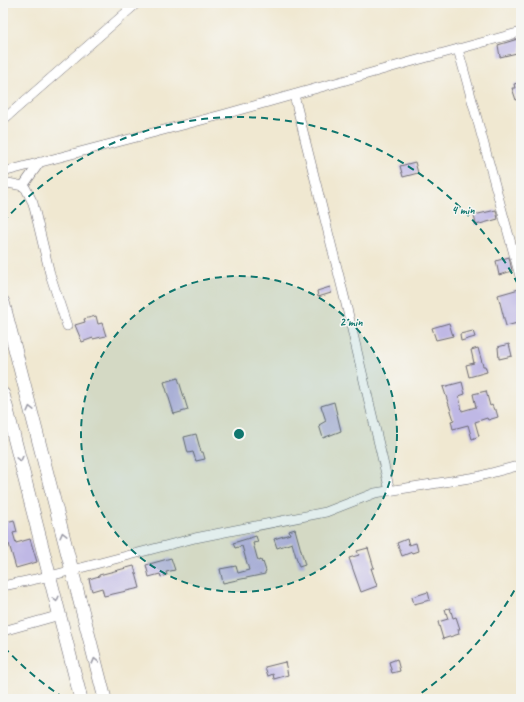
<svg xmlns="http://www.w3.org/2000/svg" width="524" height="702" viewBox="0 0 524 702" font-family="Caveat,sans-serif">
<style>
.building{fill:#bfb8e5}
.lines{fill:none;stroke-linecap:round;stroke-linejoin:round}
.minor-casing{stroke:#6a6770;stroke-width:10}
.highway-casing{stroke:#6a6770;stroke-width:14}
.minor{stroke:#fff;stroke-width:9}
.highway{stroke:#fff;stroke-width:13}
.oneway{stroke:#9c9ca7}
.ring{fill:none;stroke:#0f766e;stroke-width:2;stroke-dasharray:7 5}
.centre{fill:#0f766e;stroke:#f6f6f2;stroke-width:2}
.ring-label{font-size:12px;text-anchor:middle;font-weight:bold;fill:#0f766e;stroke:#f6f6f2;stroke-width:3;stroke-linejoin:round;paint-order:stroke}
</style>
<rect width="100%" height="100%" fill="#f6f6f2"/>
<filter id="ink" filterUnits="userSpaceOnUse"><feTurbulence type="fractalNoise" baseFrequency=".025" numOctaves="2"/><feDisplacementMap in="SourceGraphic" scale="8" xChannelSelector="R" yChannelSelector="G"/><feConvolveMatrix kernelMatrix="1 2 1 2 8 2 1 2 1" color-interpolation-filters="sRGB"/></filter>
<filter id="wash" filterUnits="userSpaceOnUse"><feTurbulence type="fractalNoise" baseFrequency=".012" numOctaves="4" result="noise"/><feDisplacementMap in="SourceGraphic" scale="16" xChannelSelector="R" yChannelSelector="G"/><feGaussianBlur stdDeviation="0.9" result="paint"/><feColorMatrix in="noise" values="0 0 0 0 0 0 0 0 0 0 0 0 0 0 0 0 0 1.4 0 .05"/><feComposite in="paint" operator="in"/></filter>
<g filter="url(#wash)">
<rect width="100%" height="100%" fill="#f0e8d1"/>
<g id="blocks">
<g class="building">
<path d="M521,38V52L500,57L498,45Z"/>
<path d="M521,82V98L516,100L512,88H515L514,84Z"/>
<path d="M415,162L418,173L403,177L400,166Z"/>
<path d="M496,210L498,219L476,225L474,215Z"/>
<path d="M509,257L512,271L499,275L496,261Z"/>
<path d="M330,287L331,293L318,297L317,291Z"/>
<path d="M519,289L521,297V322L506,326L498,295Z"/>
<path d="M96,316L98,324L102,323L106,336L93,339V338L82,342L75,325L85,322L84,319Z"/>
<path d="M449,323L453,336L436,340L432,328Z"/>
<path d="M473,331L475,337L461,341L460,334Z"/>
<path d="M509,344L512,356L499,359L498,347Z"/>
<path d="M478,348L483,366H485L487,372L469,377L466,365L474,363L471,350Z"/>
<path d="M178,378L188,410L174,414L164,382Z"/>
<path d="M462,382L465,394L459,396L462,411L476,407L473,394L486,391L490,406L492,405L494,410H496L498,417L488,420L487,418L475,422L479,436L472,439L468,425L453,429L451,421L454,420L443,387Z"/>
<path d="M334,402L341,431L323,438L319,425L326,421L321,406Z"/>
<path d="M196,434L201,452H203L205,459L196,461L193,452L188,453L184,437Z"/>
<path d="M14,520L17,532L13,533L16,543L30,539L37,562L16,568L9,544L7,545L3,529V523Z"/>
<path d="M295,529L305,565L299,567L292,543L277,548L274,539L290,534L289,531Z"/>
<path d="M256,536L258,542L253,543L258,561L261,560L262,563L263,562L266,571L265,572V574L223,583L220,569L236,566L238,573L249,570L242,546L235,548L233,543Z"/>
<path d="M407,539L409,545L416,543L418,551L412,553V552L402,556L397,543Z"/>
<path d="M368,548L374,568H371L377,586L361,592L349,558L359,555L357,551Z"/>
<path d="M171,558L175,570L166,572L167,575L161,577L160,574L149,577L146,565Z"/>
<path d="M134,566L140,588L104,596L102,588L92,591L89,579L99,576V575Z"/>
<path d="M428,592L430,600L414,604L412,597Z"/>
<path d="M450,608L453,618L456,617L460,629H458L459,634L443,639L438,622L448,619L445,609Z"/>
<path d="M397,659L400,671L392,673L389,662Z"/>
<path d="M285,662L288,675L274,679L273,674L268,676L265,667Z"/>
</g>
</g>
</g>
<g filter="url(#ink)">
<use href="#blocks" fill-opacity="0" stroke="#6a6770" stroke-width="1"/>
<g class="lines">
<defs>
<g id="minor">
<path d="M458,49L521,280"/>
<path d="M294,95L345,300L390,491"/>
<path d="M3,120L137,3"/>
<path d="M3,172L225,114L410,62L521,32"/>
<path d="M3,182L23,186L26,189L33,203L50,274L67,326"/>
<path d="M23,186L40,162"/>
<path d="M3,586L50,576L195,538L326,512L375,493L476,477L521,465"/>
<path d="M3,631L60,615"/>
</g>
<g id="highway">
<path d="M3,302L105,699"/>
<path d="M3,394L81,699"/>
</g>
</defs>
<use href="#minor" class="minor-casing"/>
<use href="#highway" class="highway-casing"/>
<use href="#minor" class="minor"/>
<use href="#highway" class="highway"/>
</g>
<defs><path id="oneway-chevron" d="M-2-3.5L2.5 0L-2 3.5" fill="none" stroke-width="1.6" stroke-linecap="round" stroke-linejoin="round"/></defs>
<g class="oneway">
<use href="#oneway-chevron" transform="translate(30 409) rotate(-104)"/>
<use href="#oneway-chevron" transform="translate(20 459) rotate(76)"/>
<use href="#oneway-chevron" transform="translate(63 535) rotate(-104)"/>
<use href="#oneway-chevron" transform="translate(56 599) rotate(76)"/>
<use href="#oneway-chevron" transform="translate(95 661) rotate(-105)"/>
</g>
</g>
<circle cx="239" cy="434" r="158" fill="#0f766e" fill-opacity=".12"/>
<g class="ring">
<circle cx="239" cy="434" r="158"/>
<path d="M520 580A317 317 0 0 1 414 698M64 698A317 317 0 0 1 3 646M3 222A317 317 0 0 1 520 288"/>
</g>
<circle cx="239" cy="434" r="6" class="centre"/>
<g class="ring-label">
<text x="463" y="214">4 min</text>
<text x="351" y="326">2 min</text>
</g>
<rect width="524" height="702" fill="none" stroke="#f6f6f2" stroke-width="16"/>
</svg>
